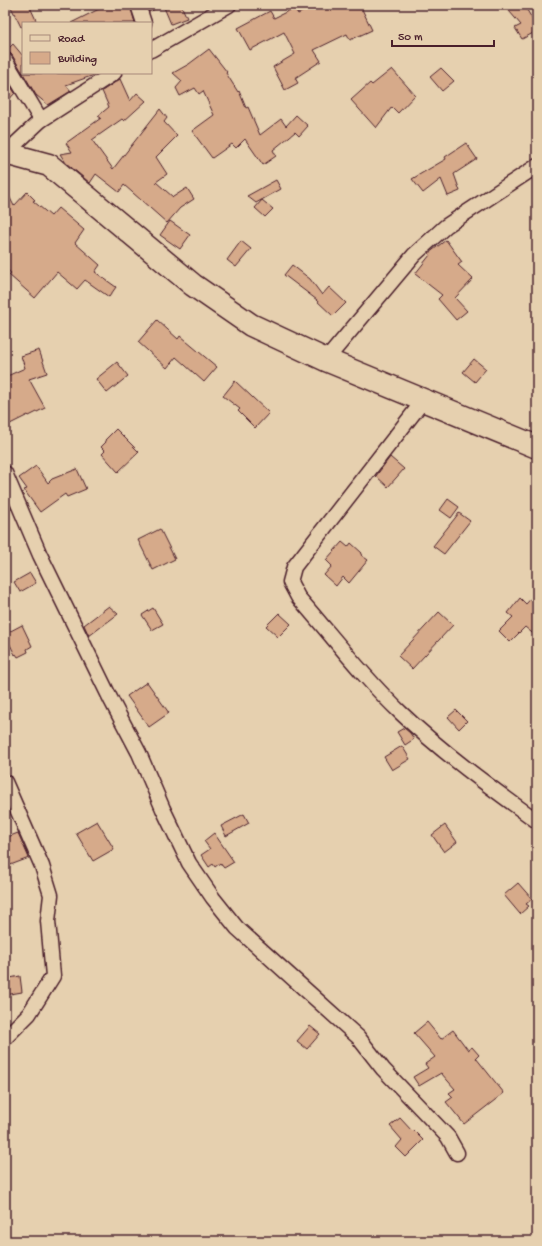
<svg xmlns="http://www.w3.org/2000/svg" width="542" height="1246" viewBox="0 0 542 1246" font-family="'Gochi Hand',sans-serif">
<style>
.building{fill:#d6aa8a;stroke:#4a1f2b}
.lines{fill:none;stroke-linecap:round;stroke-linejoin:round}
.street-casing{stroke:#4a1f2b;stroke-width:17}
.primary-casing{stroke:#4a1f2b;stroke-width:25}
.street{stroke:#e6d0af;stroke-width:14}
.primary{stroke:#e6d0af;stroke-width:22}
</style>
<rect width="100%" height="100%" fill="#e6d0af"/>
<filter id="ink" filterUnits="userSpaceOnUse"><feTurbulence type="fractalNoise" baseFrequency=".025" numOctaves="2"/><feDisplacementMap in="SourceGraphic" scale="8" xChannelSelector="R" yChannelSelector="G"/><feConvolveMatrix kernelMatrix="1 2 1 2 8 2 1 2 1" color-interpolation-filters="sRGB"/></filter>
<g filter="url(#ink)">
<g class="building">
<path d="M10,5H29L36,20L29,23H23V26L21,27Z"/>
<path d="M107,5H130L135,23H71Z"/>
<path d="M147,5H181L187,18L171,24L163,5L149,12Z"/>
<path d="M315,5H328L330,9L338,5H360L372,30L350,40L347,34L314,50L321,61L295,78L298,83L285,90L273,67L295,54L284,32L250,50L238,28L270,11L274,18L294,8L298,14Z"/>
<path d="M504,5H524L537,27V31L522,39L515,28L521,25Z"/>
<path d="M13,44L23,56V73L97,74L66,85L71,91L48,105L36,95L12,55L9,52H5Z"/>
<path d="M209,49L227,72L226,73L238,92L239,91L246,108L248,107L260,135L281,119L286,126L296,115L308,126L299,136L295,132L273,150L276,156L263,165L245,139L236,148L232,144L212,158L192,131L214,115L203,91L199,94L195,88L180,96L176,88L182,81L173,73L189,64Z"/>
<path d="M441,68L454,81L442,91L430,77Z"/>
<path d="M392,69L415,95L398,113L392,107L376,128L351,100L370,83L372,85Z"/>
<path d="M5,77L15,93L5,104Z"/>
<path d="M120,79L130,101L137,93L146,101L124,121L122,119L92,140L113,169L160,109L167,118L164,122L177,136L156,157L167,174L156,182L173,197L187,188L194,199L180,208L167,223L124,185L119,192L96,174L90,183L66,163L60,154L72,152L66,143L101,118L98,116L109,107L102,91Z"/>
<path d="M466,143L477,159L454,174L460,191L448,196L441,179L423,193L412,179L446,159L445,157Z"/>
<path d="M276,180L281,189L256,203L247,196Z"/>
<path d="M5,188L14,206L27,192L35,200L33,201L51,216L58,208L84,230L75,243L100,265L95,272L116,287L109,297L85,280L77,289L57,272L35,298L9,275L11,273L5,268Z"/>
<path d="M262,200L273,209L265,217L255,208Z"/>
<path d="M170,221L190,235L180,249L160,235Z"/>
<path d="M446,240L462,262L458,265L473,279L455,298L467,311L456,320L438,299L442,295L415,274L430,255L429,253Z"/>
<path d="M241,241L251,249L236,267L227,260Z"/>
<path d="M292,265L310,279L322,295L329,287L346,303L333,316L316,300H317L284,275Z"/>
<path d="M157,320L178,339L180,336L217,367L204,382L176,357L167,368L138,342Z"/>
<path d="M39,350L47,373L29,379L45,408L29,416L28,415L8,425L5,419V377L25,368L21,356Z"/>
<path d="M474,359L486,369L475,382L463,372Z"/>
<path d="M117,362L128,376L107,393L96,379Z"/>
<path d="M235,381L269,413L255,428L238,411L240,409L223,396Z"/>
<path d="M116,429L139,452L118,472L102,454L105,451L101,447L106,442L105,440Z"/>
<path d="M390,457L404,469L388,487L376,476Z"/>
<path d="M36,466L48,483L52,479L77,469L86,489L67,497L65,494L40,512L24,490L27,489L19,478Z"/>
<path d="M448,499L459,507L451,518L440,510Z"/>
<path d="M459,513L470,521L444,554L433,546Z"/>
<path d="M160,529L175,559L153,570L138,540Z"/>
<path d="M342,542L348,547L351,543L362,553L361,555L368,560L349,583L343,577L336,586L324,575L332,566L326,560Z"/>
<path d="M30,573L36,583L20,592L14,582Z"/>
<path d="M537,592V637L525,627L510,642L499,631L513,617L508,613L520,598L526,604Z"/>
<path d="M109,606L118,614L89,636L84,625Z"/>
<path d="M153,608L163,624L152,630L142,615Z"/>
<path d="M439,612L453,625L412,669L398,656Z"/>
<path d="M279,613L291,624L278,637L266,626Z"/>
<path d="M22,625L32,646L27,649L28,652L18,657L16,654L15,655L5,634Z"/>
<path d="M147,682L169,713L149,727L127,696Z"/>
<path d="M456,710L467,721L459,729L448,717Z"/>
<path d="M404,728L410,733L414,739L405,745L397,732Z"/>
<path d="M402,746L410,759L392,770L384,757Z"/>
<path d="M244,814L249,823L226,836L221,826Z"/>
<path d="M97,821L114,849L93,861L76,833Z"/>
<path d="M445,825L457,842L444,852L432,835Z"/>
<path d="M18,833L29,858L5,867V838Z"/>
<path d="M214,833L234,862L224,868L220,863L215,867L213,864L209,867L201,855L210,849L204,841Z"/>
<path d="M518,883L532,899L526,904L529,906L520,914L504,895Z"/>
<path d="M20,976L22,992L5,995V979Z"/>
<path d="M427,1022L441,1039L453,1030L468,1050L472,1047L479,1055L476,1058L504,1093L464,1124L446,1102L453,1097L449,1093L455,1089L441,1073L419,1086L413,1077L428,1068L425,1064L435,1057L414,1033Z"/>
<path d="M310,1026L320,1034L307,1049L297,1041Z"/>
<path d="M400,1118L412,1131L413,1130L423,1140L406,1157L396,1147L402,1140L390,1126Z"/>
</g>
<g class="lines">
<defs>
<g id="street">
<path d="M138,5L144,23"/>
<path d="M151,50L229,5"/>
<path d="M5,60L41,120"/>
<path d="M7,152L41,120L114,73"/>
<path d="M326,360L414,255L446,226L537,166"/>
<path d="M423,401L294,567L290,582L298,597C332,636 364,678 401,713C443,753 490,787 537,821"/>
<path d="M5,473L40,555L111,700L139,753L163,809L189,863L213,898L237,928L358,1037L383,1069L448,1137L457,1153"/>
<path d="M5,782L42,866L51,895L48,921L53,976L29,1014L5,1038"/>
</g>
<path id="primary" d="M5,153L49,165L193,285L251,325L326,360L537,447"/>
</defs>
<use href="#street" class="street-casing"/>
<use href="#primary" class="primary-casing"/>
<use href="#street" class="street"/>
<use href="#primary" class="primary"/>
</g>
</g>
<rect width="542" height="1246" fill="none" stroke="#e6d0af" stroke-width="20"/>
<rect x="10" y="10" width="522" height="1226" fill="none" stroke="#4a1f2b" stroke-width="1.5" filter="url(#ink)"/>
<rect x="22" y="22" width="130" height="52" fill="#e6d0af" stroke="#a8897a"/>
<rect x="30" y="35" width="20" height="6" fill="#e6d0af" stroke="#a8897a"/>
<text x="58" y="42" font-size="12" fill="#4a1f2b">Road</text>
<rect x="30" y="52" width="20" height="12" fill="#d6aa8a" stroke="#a8897a"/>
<text x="58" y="62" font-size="12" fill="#4a1f2b">Building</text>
<path d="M392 40v6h102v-6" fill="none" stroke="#4a1f2b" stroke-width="2"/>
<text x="398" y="40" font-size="12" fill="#4a1f2b" stroke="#e6d0af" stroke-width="3" paint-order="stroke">50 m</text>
</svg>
